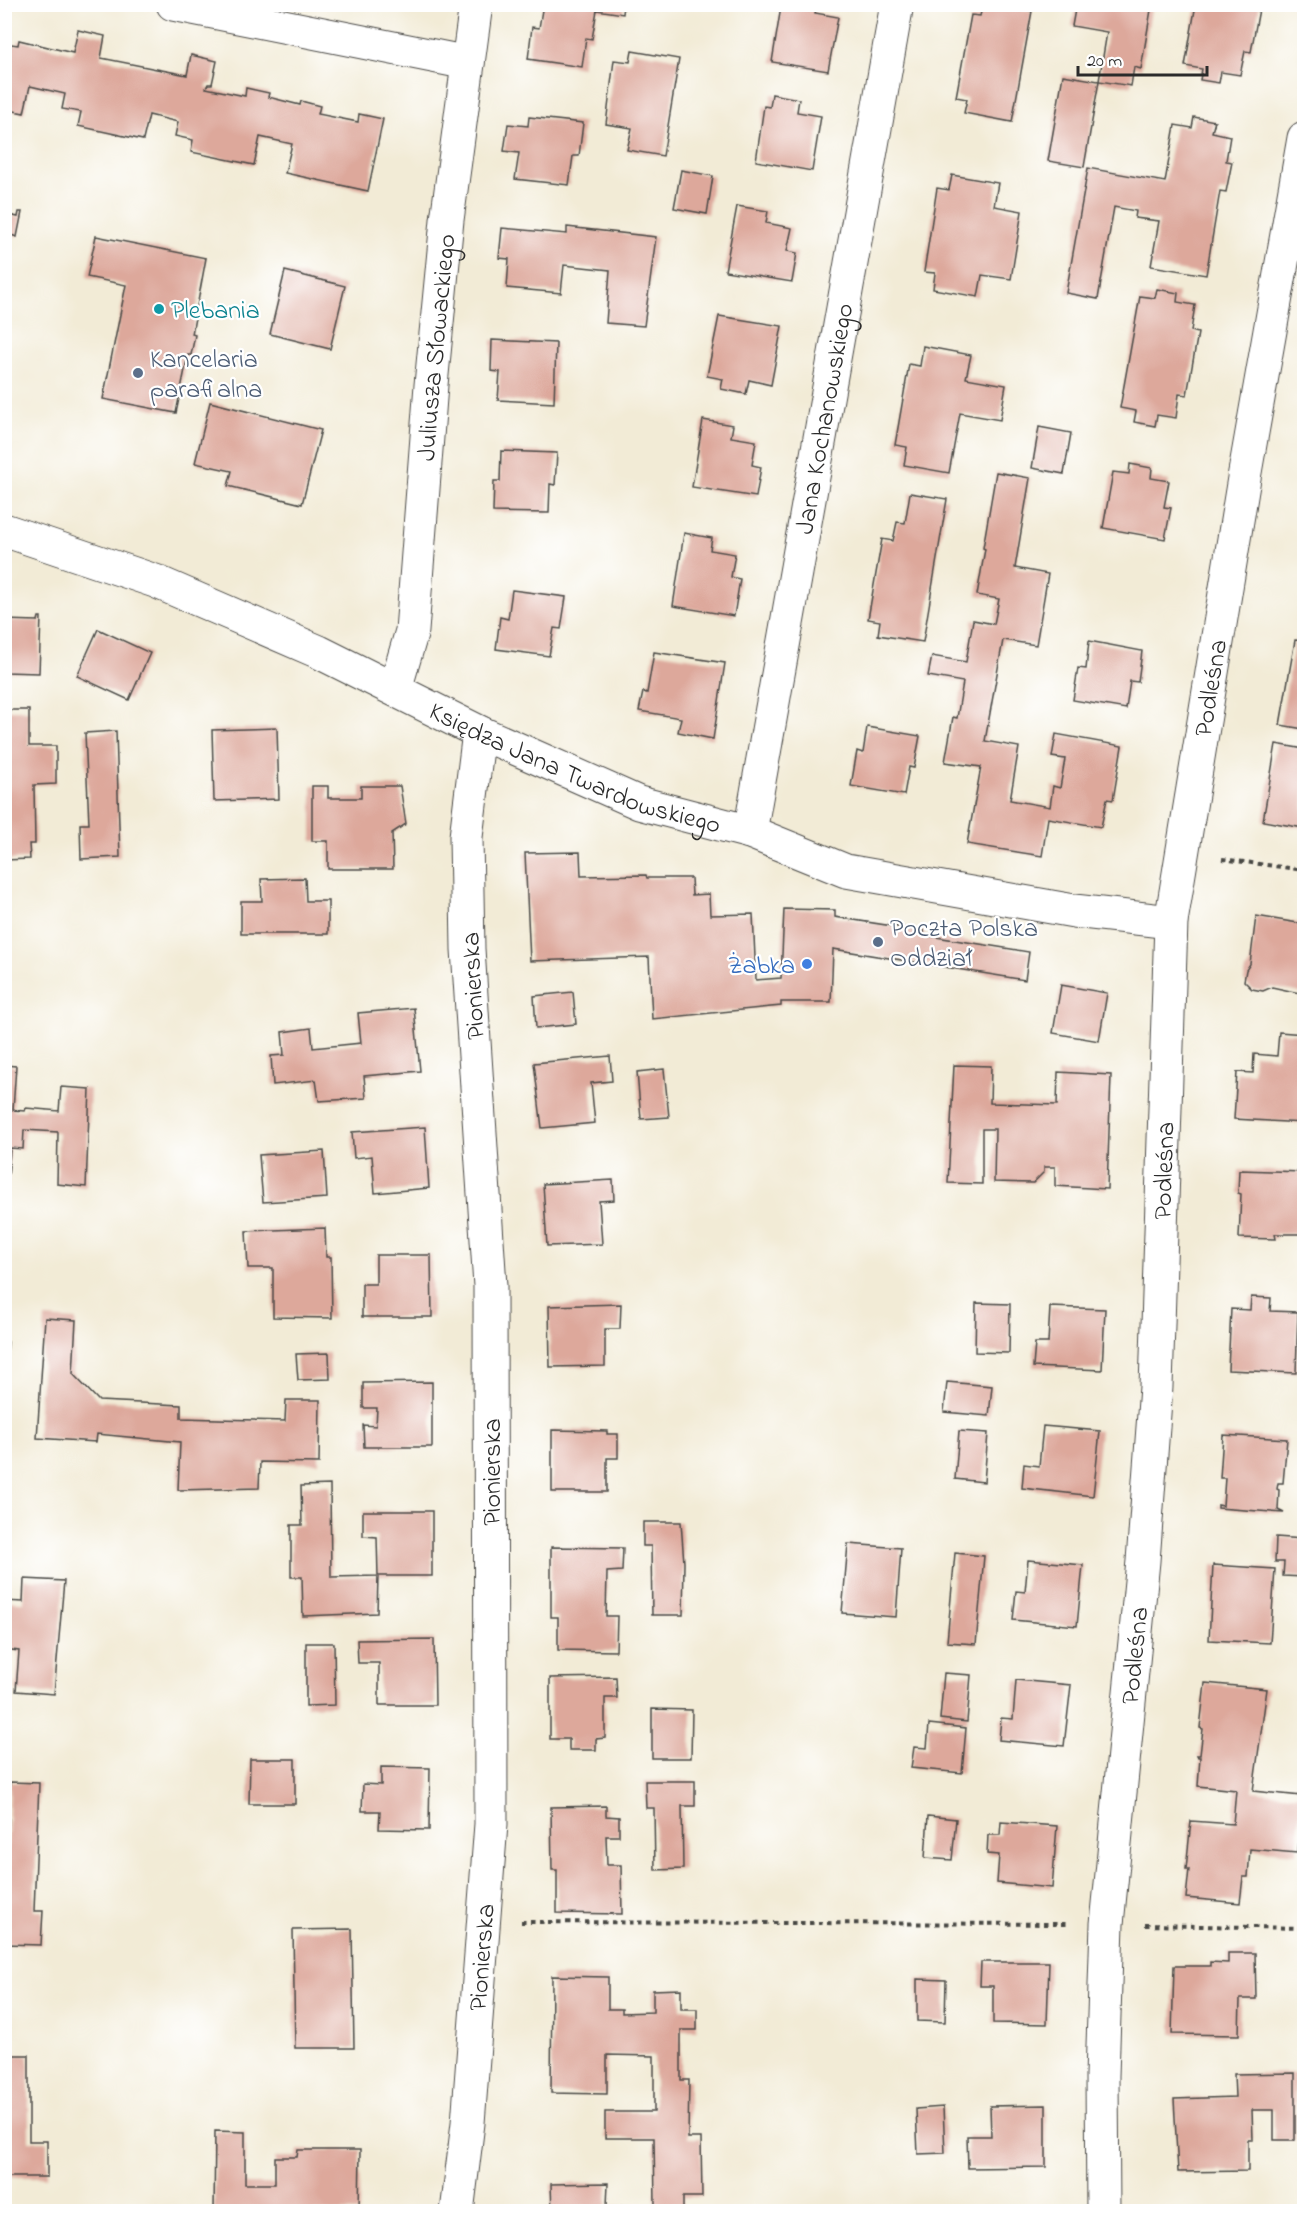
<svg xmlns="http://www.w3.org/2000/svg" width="1309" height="2216" viewBox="0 0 1309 2216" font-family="'Indie Flower',sans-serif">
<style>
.building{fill:#dda89b}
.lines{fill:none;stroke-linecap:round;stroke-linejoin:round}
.minor-casing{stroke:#494845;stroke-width:35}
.path{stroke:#494845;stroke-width:4;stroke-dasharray:4.5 4.5;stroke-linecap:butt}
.minor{stroke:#fff;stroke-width:33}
.culture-dot{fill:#0f9aa8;stroke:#fff;stroke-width:2}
.service-dot{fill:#5c6f8a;stroke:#fff;stroke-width:2}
.shop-dot{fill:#3f7fe0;stroke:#fff;stroke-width:2}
.labels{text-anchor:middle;stroke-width:4.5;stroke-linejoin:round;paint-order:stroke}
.culture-label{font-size:26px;fill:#0d838f;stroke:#fff;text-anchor:start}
.street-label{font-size:26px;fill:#2b2b2b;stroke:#fff}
.service-label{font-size:26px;fill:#4e5e75;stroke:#fff;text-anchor:start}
.shop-label{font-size:26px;fill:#366cbe;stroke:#fff;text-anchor:end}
</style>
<rect width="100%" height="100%" fill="#fff"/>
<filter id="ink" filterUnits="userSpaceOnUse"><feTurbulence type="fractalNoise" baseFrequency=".0167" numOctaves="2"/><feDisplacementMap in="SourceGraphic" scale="12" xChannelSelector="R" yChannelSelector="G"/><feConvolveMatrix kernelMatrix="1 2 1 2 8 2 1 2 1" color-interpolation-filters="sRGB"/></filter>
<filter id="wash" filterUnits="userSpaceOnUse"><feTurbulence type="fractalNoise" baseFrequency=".008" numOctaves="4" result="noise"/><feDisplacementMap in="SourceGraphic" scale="24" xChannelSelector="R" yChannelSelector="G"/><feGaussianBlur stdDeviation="1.35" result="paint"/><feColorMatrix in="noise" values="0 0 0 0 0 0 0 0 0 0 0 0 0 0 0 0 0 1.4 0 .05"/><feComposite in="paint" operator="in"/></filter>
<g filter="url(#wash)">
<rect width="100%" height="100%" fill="#f2ebd6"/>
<g id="blocks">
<g class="building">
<path d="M543,4H624L623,14L597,10L592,39L586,38L582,67L528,59L532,27L539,28Z"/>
<path d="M787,4H817L815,13L838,17L828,71L772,62L781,7L786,8Z"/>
<path d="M983,4H995L1032,11L1012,122L964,113L967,99L956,97L971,15L980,16Z"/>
<path d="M1076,4H1152L1141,69L1134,67L1131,86L1099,81L1107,32L1072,26Z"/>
<path d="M1196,4H1260L1251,52L1245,51L1240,75L1221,72L1219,83L1200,80L1202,69L1185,66Z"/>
<path d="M78,30L105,36L101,58L187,75L191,55L217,61L212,84H208L206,88L245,96L246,88L269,93L268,97L300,105L301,101L320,106L318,114L358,122L359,114L383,119L368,191L285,173L292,144L260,137L254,165L191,152L193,140L175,136L178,122L149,115L143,140L78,126L81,112L62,109L65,94L30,86L24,113L4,109V43L18,45L19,40L73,53Z"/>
<path d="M632,51L679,59L663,156L627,150L632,128L606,124L614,60L630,62Z"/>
<path d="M1063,75L1099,81L1084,167L1048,161Z"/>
<path d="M772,94L799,99L797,112L821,116L812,171L756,161L764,106L770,107Z"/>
<path d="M529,117L583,123L579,156H573L569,185L515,179L519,153L504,151L508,124L528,126Z"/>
<path d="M1194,117L1215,121L1212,132L1230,136L1226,161L1232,162L1226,192L1220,191L1206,275L1151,266L1159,221L1135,218L1136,211L1114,207L1098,299L1066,293L1088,168L1165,182L1175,125L1192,128Z"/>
<path d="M681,170L713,176L707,214L674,208Z"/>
<path d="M952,175L998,183L994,206L1022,211L1011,279L982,275L978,297L933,289L935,273L924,272L937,188L949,190Z"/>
<path d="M737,206L768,211L766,223L792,228L787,251L797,253L792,282L725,271Z"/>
<path d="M19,212H22L17,237L11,235L4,259V214L18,217Z"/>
<path d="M567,227L656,237L644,326L606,323L610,270L564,265L561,293L507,288L509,259L499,258L502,228L567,234Z"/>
<path d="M96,236L206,258L192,334L195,335L191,355H188L176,413L103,399L126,285L87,277Z"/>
<path d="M285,271L345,286L330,349L270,334Z"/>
<path d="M1157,289L1178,293L1177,302L1195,305L1191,331L1198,333L1187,395L1179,394L1176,418L1157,415L1155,426L1134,422L1136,411L1120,408L1140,296L1155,298Z"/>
<path d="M719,316L782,326L771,385L749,380L746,394L721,389L723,379L707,376Z"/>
<path d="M492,340L556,343L554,403L498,400L500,372L491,371Z"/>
<path d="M923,346L971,355L966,378L1006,385L1000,420L960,413L949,473L904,465L907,447L895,445L909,364L920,366Z"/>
<path d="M210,402L321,430L302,504L228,486L232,471L195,463Z"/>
<path d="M703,420L733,425L731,437L756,441L752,465L761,467L756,497L692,487Z"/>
<path d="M1039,427L1071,433L1064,474L1032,468Z"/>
<path d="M501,451L557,453L555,485L550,484L549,513L493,512L494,481H500Z"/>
<path d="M1130,464L1152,468L1151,478L1169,481L1164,507L1171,508L1165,539L1103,528L1113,472L1129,474Z"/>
<path d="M996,472L1030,478L1015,568L1048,574L1036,645L1003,640L985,741L1019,747L1010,800L1050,807L1053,786L1060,788L1065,759L1052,757L1056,734L1122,746L1113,800L1107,799L1101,827L1048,818L1042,856L967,844L981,767L945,762L953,717L957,718L963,682L928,676L932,656L966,662L973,620L994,624L999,599L977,595L985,549L983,548Z"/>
<path d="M910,493L947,499L923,642L878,635L880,621L868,619L882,539L893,541L897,522L905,523Z"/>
<path d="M684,533L712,538L710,550L735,554L731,577L740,579L734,616L673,606Z"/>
<path d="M512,590L566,597L561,629L554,628L549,656L496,649L500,617L508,619Z"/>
<path d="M39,617H41L39,673L4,672V620L38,621Z"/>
<path d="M98,629L150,653L129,700L77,676Z"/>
<path d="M1295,640L1304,641V729L1280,725Z"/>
<path d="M1089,641L1142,651L1138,682L1130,681L1126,709L1073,700L1078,668L1086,669Z"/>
<path d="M654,652L725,663L713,739L678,732L681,718L639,711L643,692L647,693Z"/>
<path d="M4,710H29V746H56V784L34,785L35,844H29L30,859L4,860Z"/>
<path d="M867,727L920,736L914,768L909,767L904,795L851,786L857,751L863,753Z"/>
<path d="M277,728L279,799L214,801L212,730Z"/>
<path d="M116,731L120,857L81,859L80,824H89L85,733Z"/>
<path d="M1276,744L1304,749V828L1263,821Z"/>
<path d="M312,786H328V798H361V786H400L406,824L392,833L393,869H328V841H312Z"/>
<path d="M580,852L581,876L646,875L647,878H691L692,895L709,894L710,915L753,914L756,980L781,978L784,909L835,910V917L924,931V935L1029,952L1025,980L833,949L831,1002H781V1006L652,1019L649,957L530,961L525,853Z"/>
<path d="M305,878L306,901H328V934H241V901H262L261,879Z"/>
<path d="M1256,916L1304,924V994L1272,987L1263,991L1252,989L1244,981L1246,970L1250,964Z"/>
<path d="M1061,985L1107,993L1099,1041L1053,1033Z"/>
<path d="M573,992L576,1024L536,1028L534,996Z"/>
<path d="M414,1008L420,1071L364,1076L366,1098L319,1101L316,1080L273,1085L271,1056L284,1055L282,1032L311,1028L313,1048L361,1043L358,1013Z"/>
<path d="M1279,1032L1304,1034V1123L1234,1119L1237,1072L1253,1073L1254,1054L1277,1056Z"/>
<path d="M610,1056L612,1081L591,1083L595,1123L542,1128L534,1063Z"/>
<path d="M4,1065L16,1066L13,1110L25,1111L26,1108L59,1111L61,1087L90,1089L86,1187L57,1184L58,1132L24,1130L23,1149L10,1148L7,1194L4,1193Z"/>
<path d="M954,1065L991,1066L990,1103L1057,1105L1058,1072L1111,1075L1107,1189L1055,1186V1167H1044V1172L1033,1183L994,1182L995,1129H982V1184L948,1183Z"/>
<path d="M664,1069L669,1117L641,1119L637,1072Z"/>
<path d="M425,1127L429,1188L375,1193L372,1156L354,1158L352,1132Z"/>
<path d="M324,1151L327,1198L263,1202L259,1155Z"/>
<path d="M1239,1170L1304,1172V1234H1275L1276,1239L1239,1238L1241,1194L1238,1193Z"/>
<path d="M613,1180L614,1200L599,1201L602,1244L547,1246L543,1184Z"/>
<path d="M325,1228L326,1257H331L332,1318L273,1317V1268H248L246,1231Z"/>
<path d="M376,1255H431L432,1317H362V1284H376Z"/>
<path d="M1251,1297L1271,1298L1270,1311L1298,1312L1296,1373L1228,1370L1231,1309L1250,1310Z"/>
<path d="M976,1303L1010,1304L1009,1353L975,1352Z"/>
<path d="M621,1304L620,1329H605V1366L550,1367L549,1306Z"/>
<path d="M1050,1307L1105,1309L1102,1370L1033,1367L1035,1343H1048Z"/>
<path d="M45,1318L76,1320L73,1374L99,1401L181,1405V1418L285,1421L286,1400H320L319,1463L260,1462L259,1488L178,1490L180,1442L97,1434L96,1442L37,1438Z"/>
<path d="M4,1342H8L6,1364H4Z"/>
<path d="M329,1353L330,1379L298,1380L296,1354Z"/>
<path d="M432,1382V1447H364L363,1425L376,1426L377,1408H363V1383Z"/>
<path d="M947,1382L992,1386L989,1416L944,1412Z"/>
<path d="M1043,1426L1100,1431L1093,1496L1022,1488L1024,1464L1039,1466Z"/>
<path d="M552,1430L607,1431V1434H618V1458H607V1492H552Z"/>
<path d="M959,1431L988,1433L984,1482L955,1479Z"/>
<path d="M1223,1435L1287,1439L1283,1483H1278L1277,1489L1279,1490L1278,1510L1284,1513L1218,1508V1505L1223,1506L1225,1478H1220Z"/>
<path d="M330,1485L331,1577L378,1576L377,1537L363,1536V1511H432V1576H378L377,1613L303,1616L302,1577H291V1525H302L301,1486Z"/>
<path d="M643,1522H681L684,1563L683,1615H652L651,1546H643Z"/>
<path d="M1276,1537L1304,1539V1577L1283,1576L1284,1562H1275Z"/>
<path d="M848,1544L901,1548L896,1617L842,1613Z"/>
<path d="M551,1547L623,1548L622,1571L607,1572L606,1616H617L616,1651L558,1650V1617H551Z"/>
<path d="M955,1553L984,1556L976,1644L947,1642Z"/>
<path d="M1028,1560L1083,1565L1077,1626L1013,1620L1016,1591L1025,1592Z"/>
<path d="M1213,1565L1275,1569L1270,1643L1209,1640Z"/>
<path d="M24,1579L64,1581L54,1694L16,1691L19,1651L4,1649V1601L23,1602Z"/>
<path d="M434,1639L435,1705H379V1663H358L357,1640Z"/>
<path d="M306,1643H334L335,1705L306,1706Z"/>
<path d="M944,1673L971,1675L967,1722L940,1719Z"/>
<path d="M616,1677L617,1698H605V1738L596,1739V1750H569V1739H550V1678Z"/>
<path d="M1016,1680L1071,1685L1064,1746L999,1740L1001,1718L1013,1719Z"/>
<path d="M1205,1683L1267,1689L1253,1791L1301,1796L1297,1853L1250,1849L1248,1877H1243L1240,1903L1186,1898L1189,1869H1186L1191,1821L1233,1824L1236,1790L1198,1786L1200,1757H1198L1197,1755H1200L1203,1729L1200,1728Z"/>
<path d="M652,1709L692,1710L691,1758H652Z"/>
<path d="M929,1724L966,1728L962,1773L911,1768L914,1747L927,1748Z"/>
<path d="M250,1759H295V1804H249Z"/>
<path d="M381,1767L430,1768L429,1830L379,1829L380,1811H362L363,1784L381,1785Z"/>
<path d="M645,1781H695V1806H682L683,1869L655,1870L654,1808H646Z"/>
<path d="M10,1782L39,1783L34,1911H43L41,1945L4,1944Z"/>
<path d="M606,1806V1816L619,1817V1836H606L607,1865H621L622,1914L557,1913V1870H552L551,1807Z"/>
<path d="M928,1816L956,1819L952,1860L925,1858Z"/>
<path d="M1001,1822L1057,1826L1052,1888L997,1883L999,1855L987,1854L988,1835H1000Z"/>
<path d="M352,1929L354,2048H295L293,1930Z"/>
<path d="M1228,1953H1255L1256,1999H1240L1239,2035L1172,2034L1174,1966H1210V1962L1228,1963Z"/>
<path d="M981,1962H1049L1047,2024L993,2023V1986H980Z"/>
<path d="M552,1976L608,1977V2009H622V2013L653,2012V1990L681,1989V2009H697V2030H681V2080H689L688,2138H701L702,2197H683V2212H552L551,2184L608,2183L607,2206L655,2205L654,2138H605V2112H654V2056L607,2055V2094L551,2093Z"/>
<path d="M917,1979L946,1980L945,2022L917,2021Z"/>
<path d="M4,2055H29V2141H47V2177H4Z"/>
<path d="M1295,2073V2140H1274V2110H1252L1253,2140H1248V2171L1178,2172L1174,2099L1235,2097L1234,2074Z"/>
<path d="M1046,2105V2167L968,2168L967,2136H991L990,2106Z"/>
<path d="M943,2107L945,2153L918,2154L916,2109Z"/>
<path d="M215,2131L245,2132V2184H275V2157H297L298,2150H360L359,2212H214Z"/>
</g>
</g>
</g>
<g filter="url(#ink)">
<use href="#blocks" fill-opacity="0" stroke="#494845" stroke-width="1.5"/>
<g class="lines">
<defs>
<g id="minor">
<path d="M173,4L468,63"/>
<path id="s1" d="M4,530L155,581L319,652L479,732L639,803L750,832L846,871L1074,911L1171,922"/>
<path id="s2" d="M395,689L412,631L431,385L447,220L476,4"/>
<path id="s3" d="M750,832L897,4"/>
<path id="s4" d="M457,2212L468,2123L491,1824L490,1286L468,949L466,837L479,732"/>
<path id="s5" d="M1103,2212L1102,2076L1107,1924L1143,1561L1156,1387L1171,922L1244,478L1304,138"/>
</g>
</defs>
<use href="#minor" class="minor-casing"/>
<g class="path">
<path d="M1222,859L1304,870"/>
<path d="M521,1922L1069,1924"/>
<path d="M1145,1925L1304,1928"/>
</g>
<use href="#minor" class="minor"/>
</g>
</g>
<circle class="culture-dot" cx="159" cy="309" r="6"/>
<g class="service-dot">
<circle cx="138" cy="373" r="6"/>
<circle cx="878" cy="942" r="6"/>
</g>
<circle class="shop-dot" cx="807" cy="964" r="6"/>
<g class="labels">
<g class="culture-label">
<text x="171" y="318">Plebania</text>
</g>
<g class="street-label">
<text dy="9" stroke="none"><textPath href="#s2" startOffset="345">Juliusza Słowackiego</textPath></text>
<text dy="9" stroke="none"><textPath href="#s3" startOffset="420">Jana Kochanowskiego</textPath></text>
<text dy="9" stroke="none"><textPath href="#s5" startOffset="1530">Podleśna</textPath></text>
<text dy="9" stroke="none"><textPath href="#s1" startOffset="620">Księdza Jana Twardowskiego</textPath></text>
<text transform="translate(472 986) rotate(-93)" y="9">Pionierska</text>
<text dy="9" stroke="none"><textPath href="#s5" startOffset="1044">Podleśna</textPath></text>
<text transform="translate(491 1472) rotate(-90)" y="9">Pionierska</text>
<text dy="9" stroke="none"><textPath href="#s5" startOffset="558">Podleśna</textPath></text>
<text dy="9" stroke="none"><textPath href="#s4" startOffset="256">Pionierska</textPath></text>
</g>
<g class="service-label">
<text x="150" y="367">Kancelaria<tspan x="150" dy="30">parafialna</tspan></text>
<text x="890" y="936">Poczta Polska<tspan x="890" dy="30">Oddział</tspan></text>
</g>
<g class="shop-label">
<text x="795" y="973">Żabka</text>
</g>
</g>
<rect width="1309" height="2216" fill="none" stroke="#fff" stroke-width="24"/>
<path d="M1078 66v9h129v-9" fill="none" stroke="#2b2b2b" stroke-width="3"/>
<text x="1087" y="66" font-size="18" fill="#2b2b2b" stroke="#ffffff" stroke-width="4.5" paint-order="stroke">20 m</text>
</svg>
